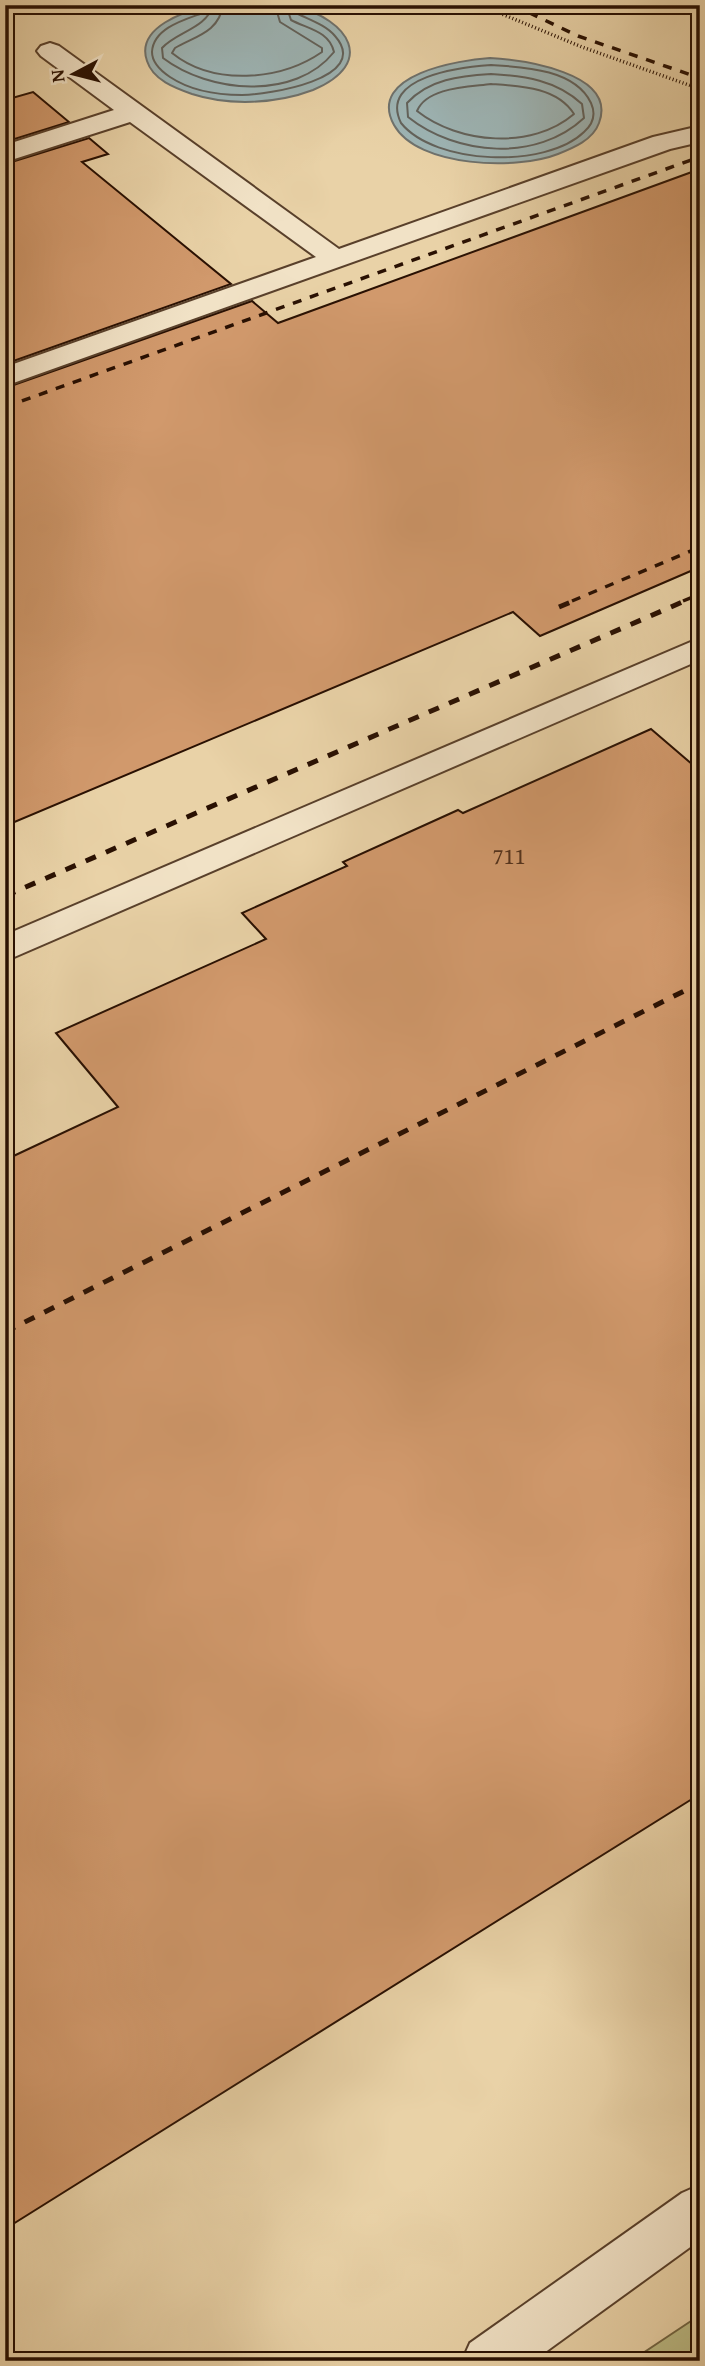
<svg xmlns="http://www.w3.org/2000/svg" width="705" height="2366" viewBox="0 0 705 2366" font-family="'Gentium Book Plus',serif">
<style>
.green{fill:#bbba84;stroke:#726543;stroke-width:2}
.water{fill:#9db4b4;stroke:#6f726d;stroke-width:2}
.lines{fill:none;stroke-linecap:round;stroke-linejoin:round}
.shore{stroke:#63625b;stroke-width:2}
.building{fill:#d1996c;stroke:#291002;stroke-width:2}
.minor-casing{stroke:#59402b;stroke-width:4}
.path{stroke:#291002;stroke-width:3.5;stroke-dasharray:1 2.5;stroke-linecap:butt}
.minor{fill:#f1e2c6;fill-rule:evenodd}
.rail-far1{stroke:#291002;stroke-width:3.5;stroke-dasharray:9 9;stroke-linecap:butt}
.rail{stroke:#291002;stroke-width:5;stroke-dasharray:11 11;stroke-linecap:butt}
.labels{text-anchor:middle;stroke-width:6;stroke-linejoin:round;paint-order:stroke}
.number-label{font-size:23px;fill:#53321c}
</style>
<rect width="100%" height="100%" fill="#e9d2a7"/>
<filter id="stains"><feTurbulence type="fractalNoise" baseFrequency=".00286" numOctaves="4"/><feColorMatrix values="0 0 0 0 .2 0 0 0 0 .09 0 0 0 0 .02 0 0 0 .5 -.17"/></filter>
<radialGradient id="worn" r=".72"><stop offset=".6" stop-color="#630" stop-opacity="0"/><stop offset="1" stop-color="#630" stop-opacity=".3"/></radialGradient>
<path class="green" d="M700,2315V2361H631Z"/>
<g class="water">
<path d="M210,5C235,5 272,0 295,6C349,20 377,63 313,90C276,104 229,106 192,94C175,88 153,80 147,61C135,27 186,11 210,5Z"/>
<path d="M490,58C521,60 618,72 599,123C593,140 573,148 558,154C518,170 418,168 394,125C366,74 461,60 490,58Z"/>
</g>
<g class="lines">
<g class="shore">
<path d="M204,5L200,14C183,20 153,29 152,52C152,63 161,71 170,77C191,91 218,95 242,95C266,95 373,79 335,36C326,25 310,20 298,14L294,5"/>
<path d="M213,5C206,29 178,31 162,48L163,58C209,93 295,101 334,52C329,31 308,29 291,20L286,5"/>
<path d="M223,5C219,32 196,36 175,48L172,53C213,86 280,81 322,52V48L280,22L275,5"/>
<path d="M491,65C523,67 575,69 591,103C596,114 593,124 584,132C546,169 435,165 401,123C378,76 463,67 491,65Z"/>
<path d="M491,74C525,76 556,80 582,104L584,118C537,162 457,156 408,117L407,103C429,79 460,76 491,74Z"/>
<path d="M491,84C520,86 557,87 574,114C532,150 459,144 417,111C427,87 469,87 491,84Z"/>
</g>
</g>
<g class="building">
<path d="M33,92L69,122L5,142V100Z"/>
<path d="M89,138L108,154L82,162L231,284L5,364V164Z"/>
<path d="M700,169V567L540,636L513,612L5,826V388L252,301L278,323Z"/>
<path d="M651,729L700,771V1794L5,2229V1160L118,1107L56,1033L266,939L242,913L347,866L343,862L458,810L463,813Z"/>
</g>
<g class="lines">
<defs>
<g id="minor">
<path d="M50,43L59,46L339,249L653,137L700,126V142L670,149L5,386V367L316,257L130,122L5,162V145L114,110L41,56L37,51L41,46Z"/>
<path d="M700,638V660L5,961V935Z"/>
<path d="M700,2185V2240L533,2361H462L470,2343L682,2193Z"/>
</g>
</defs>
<use href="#minor" class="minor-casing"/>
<path class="path" d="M480,5L582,47L700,89"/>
<use href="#minor" class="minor"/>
<g class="rail-far1">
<path d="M513,5L578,36L700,78"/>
<path d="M5,407L694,159"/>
<path d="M572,601L700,547"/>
<path d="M683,601L700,594"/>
</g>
<g class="rail">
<path d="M559,607L576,600"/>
<path d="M5,896L687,600"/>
<path d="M5,1332L700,983"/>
</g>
</g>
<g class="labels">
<g class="number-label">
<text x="509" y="864">711</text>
</g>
</g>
<rect width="705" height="2366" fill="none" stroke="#e9d2a7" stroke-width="28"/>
<rect x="7" y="7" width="691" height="2352" fill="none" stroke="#291002" stroke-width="3.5"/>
<rect x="14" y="14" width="677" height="2338" fill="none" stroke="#291002" stroke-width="2"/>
<g transform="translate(74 74) rotate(263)" stroke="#f1e2c6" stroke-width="5" paint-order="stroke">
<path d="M0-5L12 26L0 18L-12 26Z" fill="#291002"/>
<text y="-10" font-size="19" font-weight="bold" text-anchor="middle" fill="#291002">N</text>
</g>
<rect width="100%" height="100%" filter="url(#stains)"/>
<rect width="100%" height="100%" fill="url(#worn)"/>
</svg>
